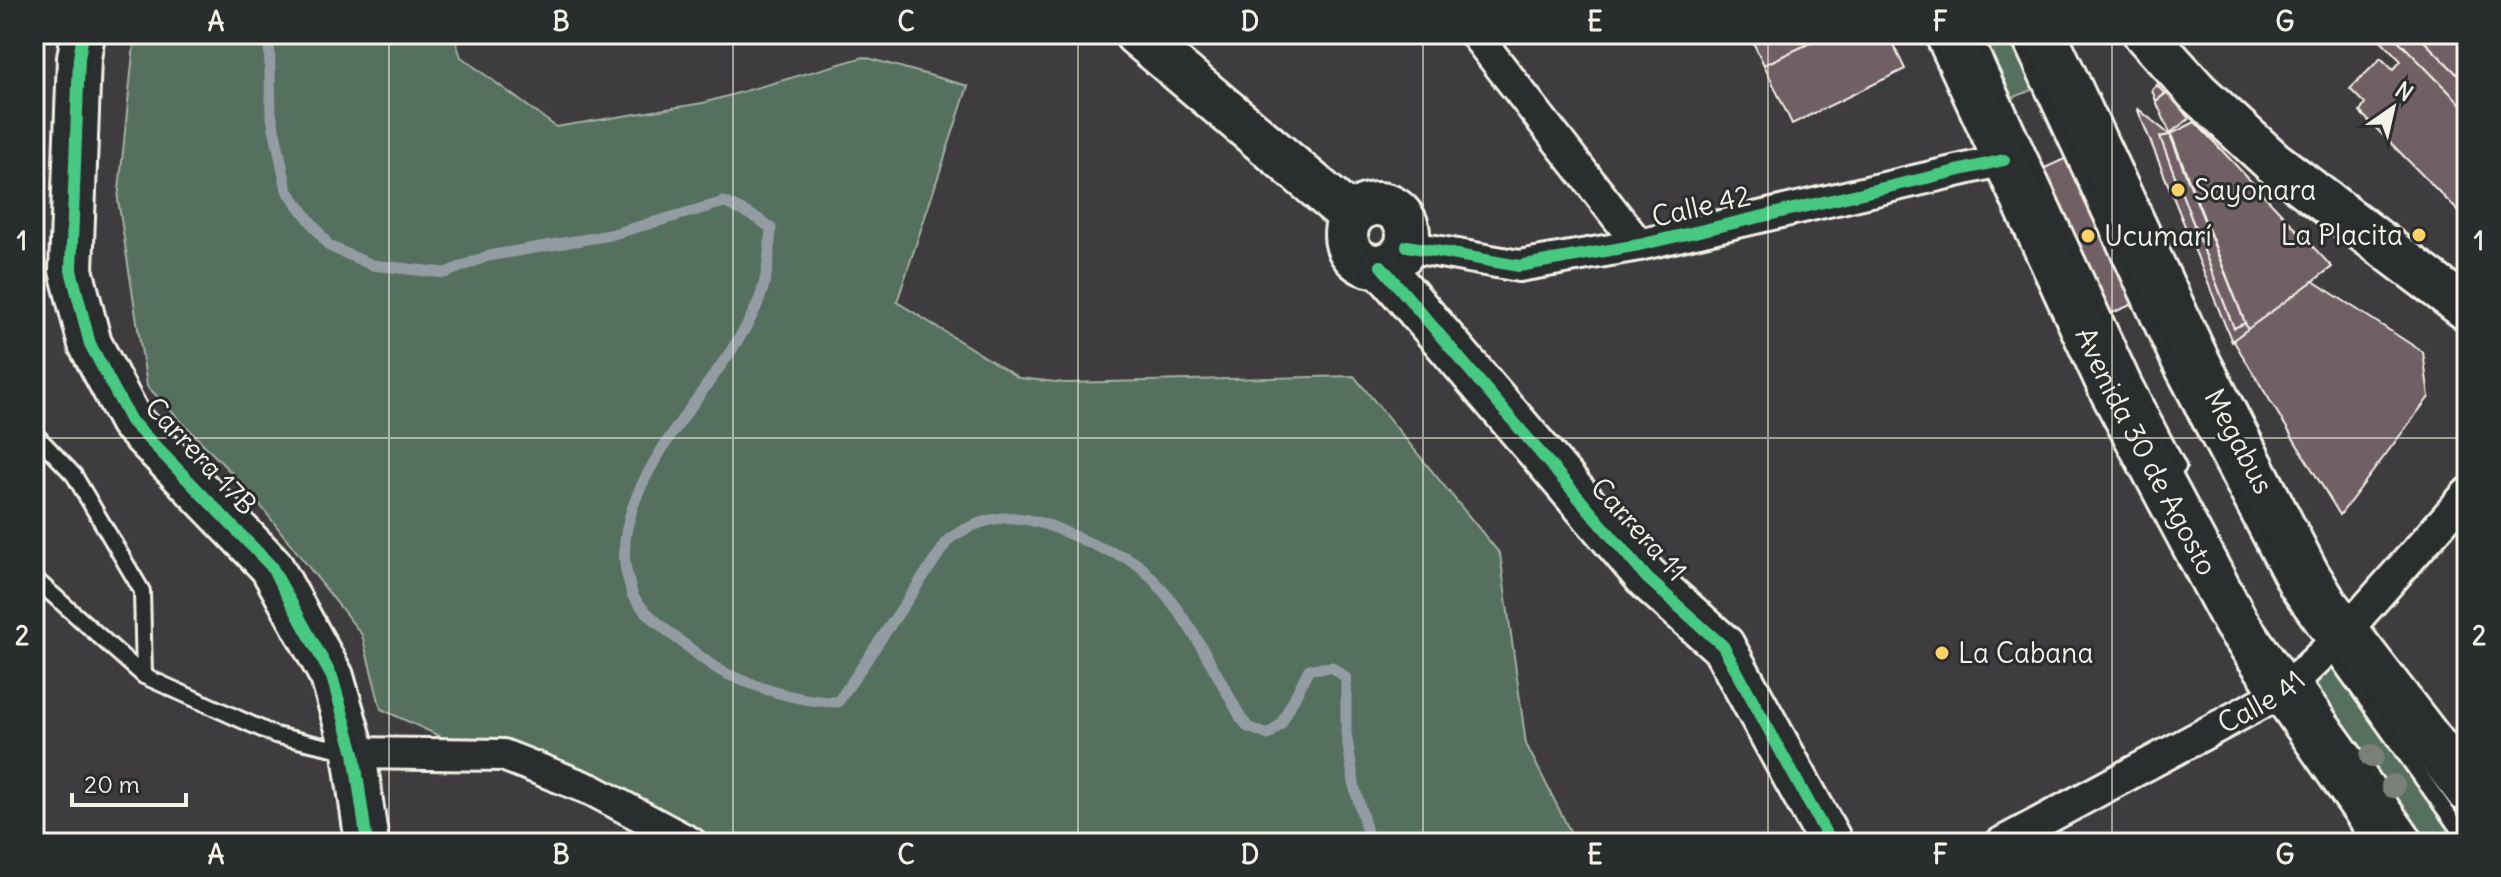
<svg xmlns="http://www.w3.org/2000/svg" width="2501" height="877" viewBox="0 0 2501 877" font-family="Delius,sans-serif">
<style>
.green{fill:#54705f;stroke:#a4b0a4;stroke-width:2}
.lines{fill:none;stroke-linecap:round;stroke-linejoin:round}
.stream{stroke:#939ca2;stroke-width:11}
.building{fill:#715f66;stroke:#f4f1e8;stroke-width:2}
.lane-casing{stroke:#f4f1e8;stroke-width:20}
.street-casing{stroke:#f4f1e8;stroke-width:36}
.secondary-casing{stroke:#f4f1e8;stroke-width:48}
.primary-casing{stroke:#f4f1e8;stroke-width:50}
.lane{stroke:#2a2d2e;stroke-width:14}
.street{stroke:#2a2d2e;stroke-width:30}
.secondary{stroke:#2a2d2e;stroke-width:42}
.primary{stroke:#2a2d2e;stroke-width:44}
.cycleway-casing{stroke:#2a2d2e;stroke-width:17}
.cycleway{stroke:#46c982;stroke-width:12}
.tree{fill:#7b807a}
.grid{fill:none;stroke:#f4f1e8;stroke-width:2;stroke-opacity:0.55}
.poi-dot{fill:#ffd166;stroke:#2a2d2e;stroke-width:3}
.labels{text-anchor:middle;stroke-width:6;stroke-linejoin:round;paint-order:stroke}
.poi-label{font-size:28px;fill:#f4f1e8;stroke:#2a2d2e;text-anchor:start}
.street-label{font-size:28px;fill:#f4f1e8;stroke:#2a2d2e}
.neatline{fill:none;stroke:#f4f1e8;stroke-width:3}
.grid-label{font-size:26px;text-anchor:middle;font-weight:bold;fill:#f4f1e8}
</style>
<rect width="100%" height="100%" fill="#3f3c3f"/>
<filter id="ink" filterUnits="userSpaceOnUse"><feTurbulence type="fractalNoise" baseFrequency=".0125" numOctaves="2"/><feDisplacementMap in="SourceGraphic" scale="16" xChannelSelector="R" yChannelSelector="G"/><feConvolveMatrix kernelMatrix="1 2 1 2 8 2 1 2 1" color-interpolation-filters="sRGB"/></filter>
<g filter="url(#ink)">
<g class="green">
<path d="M135,34H453L461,57L556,127L703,103L864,57L968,86L897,302L1019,378L1065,383L1354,376L1500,554L1526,744L1576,843H671L381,709L362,635L249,491L147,386L118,200Z"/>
<path d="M1973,34H2017L2041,86L2003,102Z"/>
<path d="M2329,648L2467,843H2419L2299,676Z"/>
</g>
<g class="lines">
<path class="stream" d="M269,34L271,113L287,190L329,246L372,265L445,273L488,256L610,235L724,202L757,218L771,228C769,255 768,280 757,305C723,385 602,485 628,579C630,584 631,592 633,596C641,610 674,637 687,646C699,656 713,668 727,674C761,689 801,702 838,702L949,539C1007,500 1042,522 1099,547C1112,553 1133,558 1143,569C1186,611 1212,666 1241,718L1248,727L1268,735L1281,724L1309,669L1332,667L1346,678V733L1355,789L1370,843"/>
</g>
<g class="building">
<path d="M1749,34H1829L1764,65Z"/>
<path d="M1829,34H1888L1905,69L1792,124L1764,65Z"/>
<path d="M2375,34H2392L2467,110V220L2360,112L2365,104L2350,89L2381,58L2393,70L2401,61Z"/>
<path d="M2392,34H2417L2467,84V110Z"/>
<path d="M2417,34H2463L2467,38V84Z"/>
<path d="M2157,85L2165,94L2156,101L2152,90Z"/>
<path d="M2168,92L2189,119L2170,133L2156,101Z"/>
<path d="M2137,108L2170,135L2160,137L2214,277L2234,328L2245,323L2248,330L2232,342Z"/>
<path d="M2195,122L2332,267L2248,330L2171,134Z"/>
<path d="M2170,135L2245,323L2234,328L2160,137Z"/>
<path d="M2073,155L2140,301L2103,317L2036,172Z"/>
<path d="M2313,281L2423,352L2429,397L2340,515L2233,340Z"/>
</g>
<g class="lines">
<defs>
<g id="lane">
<path d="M1973,34L2133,380L2178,467"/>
<path d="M2017,34L2170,365L2288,591L2467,841"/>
<path d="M34,433L74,475L142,591L144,676"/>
<path d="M34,578L144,676L275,735L346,751"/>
<path d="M2305,684L2419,843"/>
</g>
<g id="street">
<path d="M1475,34L1639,245"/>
<path d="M1407,246L1519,266L1639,245L2004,160"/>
<path d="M354,753L503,755L592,790L691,843"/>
<path id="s1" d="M2001,843L2284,691L2346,631L2467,494"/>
</g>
<g id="secondary">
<path d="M83,34L79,58L71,270L90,344L131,421L271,566L332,677L354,753L367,843"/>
<path d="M1136,34L1352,217"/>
<path d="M2145,34L2198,93L2273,162L2467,309"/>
<circle cx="1377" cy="235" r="31"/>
<path d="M1381,266L1647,578L1723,646L1831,843"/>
</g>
<g id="primary">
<path id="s2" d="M1948,34L2111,388L2236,623L2389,843"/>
<path d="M2044,34L2194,355L2307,575L2326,606L2467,789"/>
</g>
</defs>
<use href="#lane" class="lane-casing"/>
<use href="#street" class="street-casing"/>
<use href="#secondary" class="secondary-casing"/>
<use href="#primary" class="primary-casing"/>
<use href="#lane" class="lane"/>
<use href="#street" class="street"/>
<use href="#secondary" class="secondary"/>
<use href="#primary" class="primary"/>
<defs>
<g id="cycleway">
<path d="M83,34L79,58L71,270L90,344L131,421L271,566L332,677L354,753L367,843"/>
<path d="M1407,246L1519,266L1639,245L2004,160"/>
<path d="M1381,266L1647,578L1723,646L1831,843"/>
</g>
</defs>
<use href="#cycleway" class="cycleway-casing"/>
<use href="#cycleway" class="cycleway"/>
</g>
<g class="tree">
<circle cx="2372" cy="756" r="12"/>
<circle cx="2393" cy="786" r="12"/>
</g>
</g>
<path class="grid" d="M389,34V843M733,34V843M1078,34V843M1423,34V843M1768,34V843M2112,34V843M34,438H2467"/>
<g class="poi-dot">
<circle cx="2178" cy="190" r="8"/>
<circle cx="2419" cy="235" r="8"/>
<circle cx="2088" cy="236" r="8"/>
<circle cx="1942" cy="653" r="8"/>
</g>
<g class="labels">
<g class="poi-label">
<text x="2194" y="200">Sayonara</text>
<text x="2403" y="245" text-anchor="end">La Placita</text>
<text x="2104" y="246">Ucumarí</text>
<text x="1958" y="663">La Cabana</text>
</g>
<g class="street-label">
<text transform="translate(1701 206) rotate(-13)" y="10">Calle 42</text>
<text transform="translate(2239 441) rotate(62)" y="10">Megabus</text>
<text dy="10" stroke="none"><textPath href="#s2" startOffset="462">Avenida 30 de Agosto</textPath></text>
<text transform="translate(201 456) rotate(47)" y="10">Carrera 17B</text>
<text transform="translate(1639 529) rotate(48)" y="10">Carrera 11</text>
<text dy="10" stroke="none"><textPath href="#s1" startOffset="296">Calle 41</textPath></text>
</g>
</g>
<rect width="2501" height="877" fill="none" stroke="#2a2d2e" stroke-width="88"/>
<g transform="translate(2393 108) rotate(34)" stroke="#2a2d2e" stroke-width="6" paint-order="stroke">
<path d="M0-6L14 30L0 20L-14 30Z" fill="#f4f1e8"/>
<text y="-12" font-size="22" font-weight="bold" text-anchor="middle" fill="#f4f1e8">N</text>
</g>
<path d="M72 793v12h114v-12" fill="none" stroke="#f4f1e8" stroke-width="4"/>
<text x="84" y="793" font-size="24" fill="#f4f1e8" stroke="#2a2d2e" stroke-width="6" paint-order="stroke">20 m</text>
<rect x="44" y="44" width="2413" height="789" class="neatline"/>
<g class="grid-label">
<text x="216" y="31">A</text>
<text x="561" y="31">B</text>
<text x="906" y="31">C</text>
<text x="1250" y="31">D</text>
<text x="1595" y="31">E</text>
<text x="1940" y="31">F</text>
<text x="2285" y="31">G</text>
<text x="22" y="250">1</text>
<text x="2479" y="250">1</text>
<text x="22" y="645">2</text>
<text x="2479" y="645">2</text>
<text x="216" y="864">A</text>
<text x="561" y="864">B</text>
<text x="906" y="864">C</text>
<text x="1250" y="864">D</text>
<text x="1595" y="864">E</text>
<text x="1940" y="864">F</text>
<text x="2285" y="864">G</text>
</g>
</svg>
